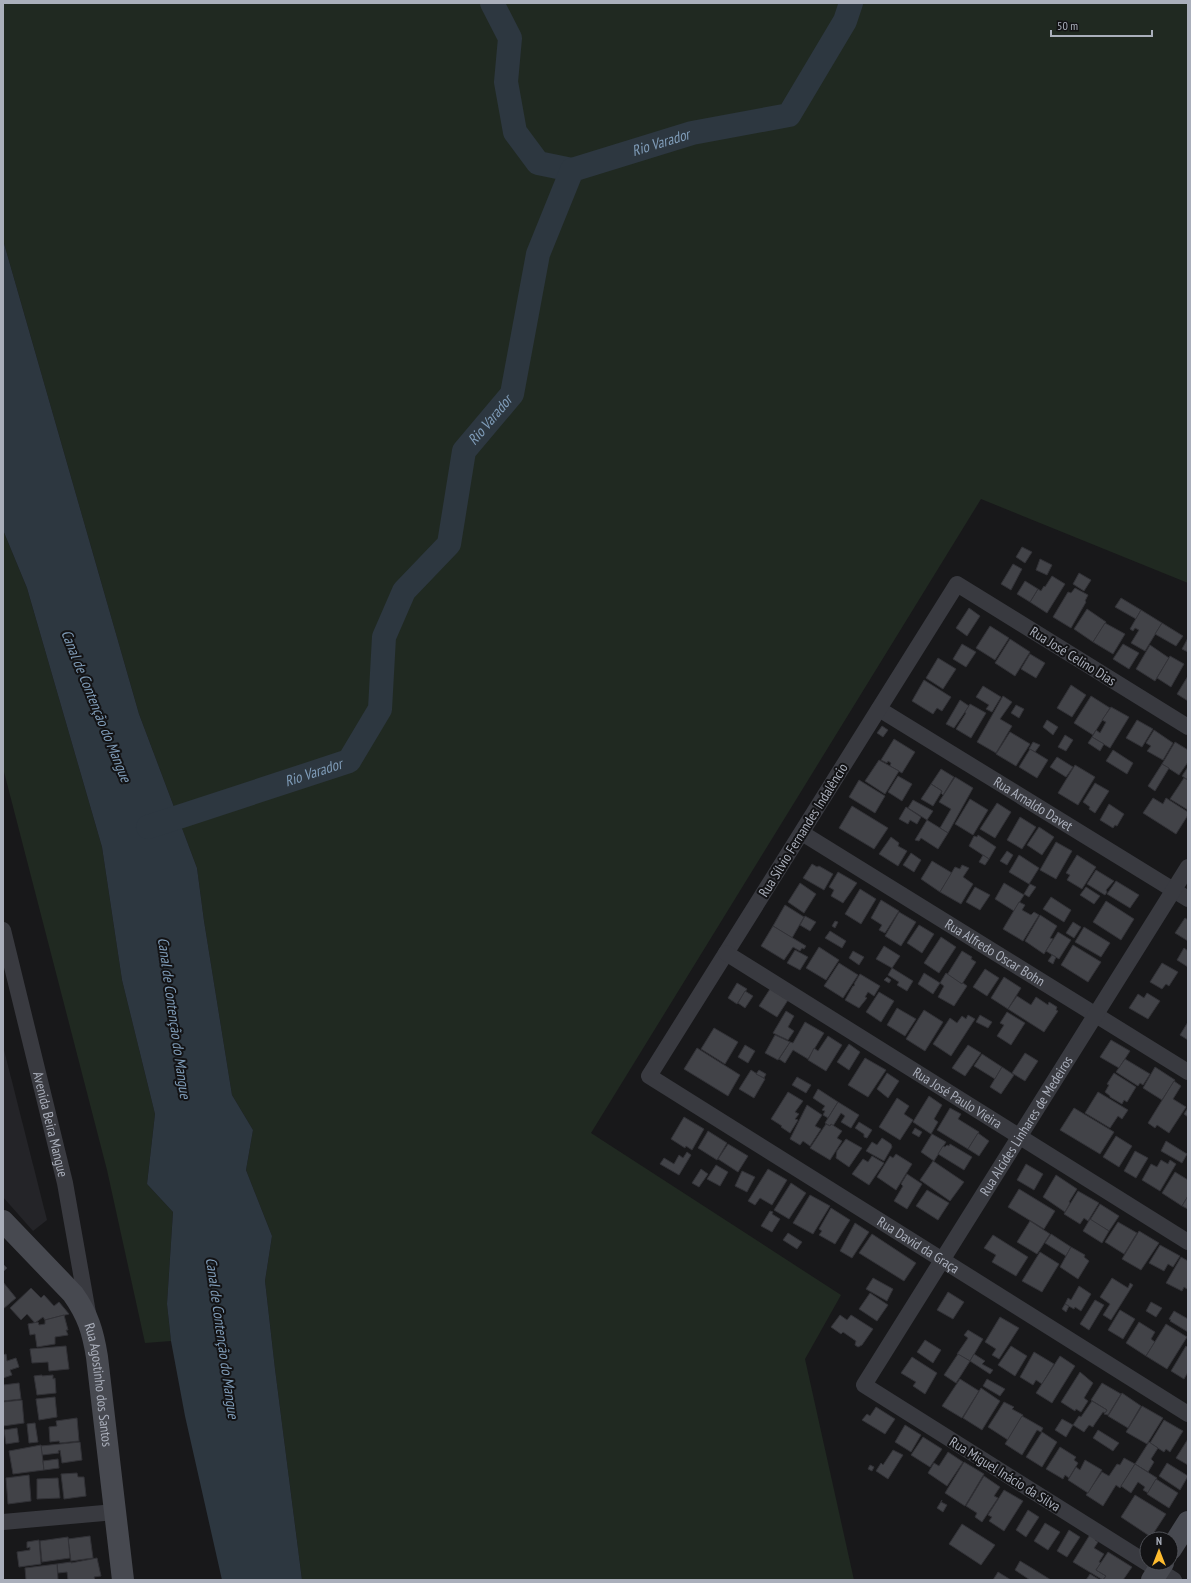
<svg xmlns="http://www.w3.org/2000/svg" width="1191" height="1583" viewBox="0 0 1191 1583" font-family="'PT Sans Narrow',sans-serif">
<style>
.built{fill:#242428}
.green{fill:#202921}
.water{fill:#2d3740}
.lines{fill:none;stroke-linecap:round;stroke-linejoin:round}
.river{stroke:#2d3740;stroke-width:24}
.building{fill:#424348;stroke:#323237}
.street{stroke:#393a40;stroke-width:16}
.secondary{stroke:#474950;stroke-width:22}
.labels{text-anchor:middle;stroke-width:4;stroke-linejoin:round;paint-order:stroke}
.street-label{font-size:14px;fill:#aaafbb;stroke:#131315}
.water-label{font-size:15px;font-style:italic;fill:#7f9cb8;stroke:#131315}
</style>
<rect width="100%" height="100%" fill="#18181a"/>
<path class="built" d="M3,1046L47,1220L33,1231L3,1197Z"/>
<g class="green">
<path d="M3,3H1188V583L981,499L591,1133L841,1295L805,1359L854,1580H302L275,1369L265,1281L272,1236L246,1170L253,1130L232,1095L204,921L197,868L139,714L3,240Z"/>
<path d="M3,530L27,588L102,847L122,980L155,1114L147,1184L173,1212L167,1304L171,1341L145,1343L107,1170L3,768Z"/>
</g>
<path class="water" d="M3,240L139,714L197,868L204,921L232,1095L253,1130L246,1170L272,1236L265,1281L275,1369L302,1580H222L185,1416L171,1341L167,1304L173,1212L147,1184L155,1114L122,980L102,847L27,588L3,530Z"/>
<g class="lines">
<g class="river">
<path d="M492,3L510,38L506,82L515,132L538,163L572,170"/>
<path id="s1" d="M148,827L349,761L380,709L384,637L404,591L449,544L464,451L512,394L538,254L572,170L692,133L789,115L845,21L851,3"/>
</g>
</g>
<g class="building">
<path d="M1022,547L1032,552L1025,563L1016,557Z"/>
<path d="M1040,559L1052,565L1047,575L1036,570Z"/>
<path d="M1013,564L1022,569L1011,590L1001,584Z"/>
<path d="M1079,573L1091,580L1084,591L1073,584Z"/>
<path d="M1052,576L1065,584L1047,613L1030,602L1038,589L1041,591L1044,586L1045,587Z"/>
<path d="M1025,581L1038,589L1030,602L1017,594Z"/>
<path d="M1075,588L1088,595L1085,601L1086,602L1071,628L1053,617L1068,592L1071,593Z"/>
<path d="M1121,598L1141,610L1136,619L1115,607Z"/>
<path d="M969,608L980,616L967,636L956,628Z"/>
<path d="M1087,609L1106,622L1093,642L1074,629Z"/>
<path d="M1141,610L1162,623L1145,651L1131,643L1139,630L1135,628L1133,631L1130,629Z"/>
<path d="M1105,623L1125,634L1113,654L1093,642Z"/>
<path d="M1162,623L1183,636L1176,646L1155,634Z"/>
<path d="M990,626L1009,638L995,660L976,648Z"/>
<path d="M1188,638V652L1182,649Z"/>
<path d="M1010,639L1030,652L1015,676L995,663Z"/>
<path d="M962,644L976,652L966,667L953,659Z"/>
<path d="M1123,644L1139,653L1129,669L1113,659Z"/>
<path d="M1150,645L1169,658L1155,681L1136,669Z"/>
<path d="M1030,654L1045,663L1036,678L1021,669Z"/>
<path d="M1170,656L1184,664L1171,687L1157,678Z"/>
<path d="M938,658L956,669L943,689L926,678Z"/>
<path d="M1188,676V701L1177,694Z"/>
<path d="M924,680L951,697L942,711L937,708L933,714L912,701Z"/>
<path d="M1071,685L1086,695L1072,717L1057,708Z"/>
<path d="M983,686L1001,697L992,712L986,709L989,705L976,697Z"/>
<path d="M1003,696L1012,702L1000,719L1012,726L996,753L977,742Z"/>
<path d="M1091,696L1110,708L1093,735L1074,723Z"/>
<path d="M960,700L969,706L954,728L946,724Z"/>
<path d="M970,704L986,713L971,738L956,729L966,713L965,712Z"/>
<path d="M1016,705L1024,709L1019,718L1011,713Z"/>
<path d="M1111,707L1129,717L1110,748L1092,737L1096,730L1100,733L1106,722L1102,720Z"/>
<path d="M1047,720L1058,727L1053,735L1043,727Z"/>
<path d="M1137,720L1153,729L1142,747L1126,738Z"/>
<path d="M882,726L888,730L883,737L877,733Z"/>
<path d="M1154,730L1173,743L1163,760L1147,751L1151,746L1146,743Z"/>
<path d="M1010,732L1030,744L1016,766L996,754Z"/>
<path d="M1065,735L1073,740L1066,751L1058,747Z"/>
<path d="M1092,737L1104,744L1100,751L1088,743Z"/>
<path d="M894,739L915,752L902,773L890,766L891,763L888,761L887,763L881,760Z"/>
<path d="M1033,742L1040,745L1035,752L1029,749Z"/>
<path d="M1175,742L1188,750V762L1179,775L1162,764Z"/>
<path d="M1030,749L1048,760L1037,778L1019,767Z"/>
<path d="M1113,750L1133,763L1127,774L1106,761Z"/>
<path d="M1057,757L1073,767L1066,777L1050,767Z"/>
<path d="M879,760L899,771L885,794L865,781Z"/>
<path d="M1162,764L1169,768L1155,791L1148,786Z"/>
<path d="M1075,765L1095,777L1078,805L1058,793Z"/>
<path d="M1188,767V780L1182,776Z"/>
<path d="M941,769L954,777L943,795L941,793L942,791L931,784Z"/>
<path d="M898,776L912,784L902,801L888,792Z"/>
<path d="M955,777L973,788L948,833L940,828L951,809L939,802Z"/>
<path d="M1184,778L1188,780V810L1170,799Z"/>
<path d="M859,780L885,796L875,813L849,797Z"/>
<path d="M1095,783L1109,791L1095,813L1089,809L1090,807L1083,802Z"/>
<path d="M931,784L942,791L933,806L921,799Z"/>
<path d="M1153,798L1163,804L1166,798L1188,812V815L1176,834L1143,813Z"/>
<path d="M970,799L988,810L973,835L955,824Z"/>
<path d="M913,800L933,811L927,820L908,808Z"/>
<path d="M997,803L1011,812L995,838L980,829Z"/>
<path d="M1109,804L1124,814L1117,826L1115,825L1113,828L1100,820Z"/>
<path d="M852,806L888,828L874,849L839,828Z"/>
<path d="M906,807L921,817L917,824L910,820L908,824L899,819Z"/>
<path d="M1020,817L1036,827L1022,849L1007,840Z"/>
<path d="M927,820L948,833L938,849L921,838L919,841L915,840Z"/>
<path d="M1039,827L1054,837L1042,855L1027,845Z"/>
<path d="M978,835L996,847L989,859L969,846L974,836L977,837Z"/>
<path d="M891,837L899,843L898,846L907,851L898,866L879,854Z"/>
<path d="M1056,842L1072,851L1056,879L1040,870Z"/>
<path d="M1007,851L1013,855L1007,865L1000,861Z"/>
<path d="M911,853L921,860L914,872L903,865Z"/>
<path d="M983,855L989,859L985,865L979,862Z"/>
<path d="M1019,855L1039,868L1029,884L1009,872Z"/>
<path d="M1077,855L1096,867L1082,889L1067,880L1070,875L1066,873Z"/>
<path d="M932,861L952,873L940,892L921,879Z"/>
<path d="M812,864L817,867L819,866L833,874L824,890L803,878Z"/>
<path d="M962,865L969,868L963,877L973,884L961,904L940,892L955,867L960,869Z"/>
<path d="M1096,870L1114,881L1106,890L1107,892L1105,895L1087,884Z"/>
<path d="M838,872L857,883L843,903L831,896L834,890L829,887Z"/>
<path d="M1116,881L1139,895L1130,908L1107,894Z"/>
<path d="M800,883L816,894L804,913L788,902Z"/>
<path d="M1004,883L1024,895L1014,911L995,899Z"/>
<path d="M1030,884L1036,887L1029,897L1024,894Z"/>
<path d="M975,887L990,895L980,910L966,902Z"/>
<path d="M1086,887L1100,896L1094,904L1080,895Z"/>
<path d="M860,889L876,899L861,924L845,914Z"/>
<path d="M1051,897L1071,910L1064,922L1043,909Z"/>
<path d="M881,900L899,911L885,933L879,930L882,925L871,918Z"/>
<path d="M1106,901L1134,919L1121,940L1093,922Z"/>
<path d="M1019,902L1025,905L1022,910L1031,915L1034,912L1039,915L1023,941L1003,929Z"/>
<path d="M785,905L804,917L792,938L773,926Z"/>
<path d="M899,912L916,922L901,946L885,936Z"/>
<path d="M1040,915L1057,926L1050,938L1053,939L1044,954L1025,941Z"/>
<path d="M805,916L816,922L810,931L800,925Z"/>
<path d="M1185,918L1188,920V941L1175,933Z"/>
<path d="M835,921L838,922L835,928L832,926Z"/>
<path d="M1073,922L1081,927L1074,938L1066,933Z"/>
<path d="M919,925L934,934L922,953L907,943Z"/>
<path d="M773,926L806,946L804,949L802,948L800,951L793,947L784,960L761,946Z"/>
<path d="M1084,927L1110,943L1101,957L1075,942Z"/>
<path d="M830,931L846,941L842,948L825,938Z"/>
<path d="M1058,932L1071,940L1059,959L1046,951Z"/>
<path d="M941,937L956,947L939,973L924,963Z"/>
<path d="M1073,945L1101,962L1088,982L1061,965Z"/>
<path d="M884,946L900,956L892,968L876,959Z"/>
<path d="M819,947L839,960L826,980L806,968Z"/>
<path d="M1184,948L1188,951V967L1177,960Z"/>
<path d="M795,950L808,957L800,970L787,963Z"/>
<path d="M853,951L864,957L859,965L849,958Z"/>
<path d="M962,951L972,957L971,959L976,962L962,984L947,975Z"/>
<path d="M1052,955L1056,957L1053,964L1048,961Z"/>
<path d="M839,963L858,975L843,998L824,986Z"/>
<path d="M1162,963L1178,972L1169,986L1166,984L1162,989L1150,982Z"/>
<path d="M892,968L913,981L907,991L897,985L899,982L888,975Z"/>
<path d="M985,969L999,978L987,996L973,987Z"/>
<path d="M924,973L940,983L933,994L918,984Z"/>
<path d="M946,973L962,984L963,983L967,986L954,1006L938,997L944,986L940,983Z"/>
<path d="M860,974L880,986L874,996L868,992L865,997L867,998L859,1008L845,1000L853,986H854L855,985L854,984Z"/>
<path d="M887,977L891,980L889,983L884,980Z"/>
<path d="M1004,977L1021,988L1008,1009L991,998Z"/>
<path d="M737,983L747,989L737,1004L728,998Z"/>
<path d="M770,989L788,1000L777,1017L759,1006Z"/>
<path d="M745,991L753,996L745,1008L738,1003Z"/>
<path d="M879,992L894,1001L881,1022L866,1012Z"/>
<path d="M1147,993L1160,1001L1148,1019L1129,1008L1138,994L1144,998Z"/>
<path d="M1017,996L1031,1005L1036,997L1048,1005L1049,1002L1057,1007L1056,1010L1058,1011L1044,1032L1008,1009Z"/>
<path d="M897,1008L916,1019L905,1036L887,1025Z"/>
<path d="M924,1010L943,1022L925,1051L906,1039Z"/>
<path d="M786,1011L794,1016L788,1027L794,1031L788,1040L773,1033Z"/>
<path d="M1007,1012L1025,1023L1011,1045L997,1036L1004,1025L1000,1023Z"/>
<path d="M968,1015L975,1019L951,1056L933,1044L950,1018L957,1023L962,1016L966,1019Z"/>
<path d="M980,1015L992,1022L988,1028L976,1022Z"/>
<path d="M805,1022L824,1033L808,1059L793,1050L785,1063L779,1059L790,1042L793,1043Z"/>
<path d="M1188,1022V1040L1180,1035Z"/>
<path d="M714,1028L738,1042L725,1064L701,1049Z"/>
<path d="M775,1035L790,1042L778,1060L765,1053Z"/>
<path d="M828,1036L842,1045L826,1071L808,1060L814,1048L818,1051Z"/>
<path d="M1111,1040L1130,1051L1119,1068L1100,1057Z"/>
<path d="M849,1044L860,1052L849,1070L837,1062Z"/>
<path d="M745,1045L755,1051L748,1063L738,1057Z"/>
<path d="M968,1045L981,1053L965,1076L952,1068Z"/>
<path d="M697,1048L740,1075L728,1096L684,1069Z"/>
<path d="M1025,1053L1038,1061L1025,1081L1012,1073Z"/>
<path d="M982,1054L1002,1067L995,1079L974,1066Z"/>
<path d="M865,1058L886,1070L868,1097L848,1085Z"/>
<path d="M1125,1059L1150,1074L1143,1085L1140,1083L1138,1086L1116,1072Z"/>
<path d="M1002,1067L1014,1075L1001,1094L990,1087Z"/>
<path d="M1155,1067L1175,1080L1162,1100L1143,1088Z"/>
<path d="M751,1070L765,1079L754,1098L739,1089Z"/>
<path d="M759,1070L766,1074L764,1078L756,1074Z"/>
<path d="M887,1073L899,1081L888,1098L877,1089Z"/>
<path d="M1114,1073L1136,1087L1127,1102L1124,1100L1122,1104L1110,1097V1096L1105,1092L1109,1085L1107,1084Z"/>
<path d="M797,1077L811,1085L806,1093L792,1085Z"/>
<path d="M1174,1081L1181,1086L1173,1099L1186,1107L1169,1133L1157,1125L1155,1128L1148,1123Z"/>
<path d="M818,1089L838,1102L828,1118L823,1115L825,1111L822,1110L825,1106L813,1098Z"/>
<path d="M788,1092L803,1101L795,1112L799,1114L795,1119L798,1120L790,1133L781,1127L782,1126L771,1119Z"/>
<path d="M1098,1092L1128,1110L1122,1119L1118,1116L1110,1128L1085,1113Z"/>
<path d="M929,1096L942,1105L934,1119L938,1122L931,1134L913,1122Z"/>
<path d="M897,1098L909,1106L904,1114L913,1120L900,1140L879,1127Z"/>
<path d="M838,1102L859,1115L851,1128L841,1122L845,1116L841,1113L833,1126L831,1124L830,1126L825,1123Z"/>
<path d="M807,1105L822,1115L815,1126L821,1129L810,1146L803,1141L800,1145L790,1139Z"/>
<path d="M950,1108L961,1114L958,1119L979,1132L968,1149L937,1130Z"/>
<path d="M1074,1108L1114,1132L1100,1154L1060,1130Z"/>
<path d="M1188,1108V1117L1184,1114Z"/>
<path d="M684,1117L704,1129L692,1150L686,1146L685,1148L671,1139Z"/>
<path d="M859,1122L872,1130L867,1138L864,1137V1134L855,1128Z"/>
<path d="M826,1124L830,1126L831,1124L842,1131L837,1138L842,1141L830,1160L810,1148Z"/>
<path d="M915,1128L922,1132L919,1137L912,1133Z"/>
<path d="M708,1131L727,1143L717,1160L698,1148Z"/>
<path d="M978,1133L989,1141L979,1156L968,1149Z"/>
<path d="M932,1134L946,1142L934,1161L921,1152Z"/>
<path d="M1116,1136L1132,1146L1119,1167L1103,1157Z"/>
<path d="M882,1138L891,1144L892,1147L884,1161L866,1151L872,1142L877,1145Z"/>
<path d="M846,1139L862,1148L849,1167L836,1158L837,1151Z"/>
<path d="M1166,1141L1187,1154L1182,1163L1161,1151Z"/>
<path d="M728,1144L748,1156L738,1172L718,1159Z"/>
<path d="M950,1144L972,1157L964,1170L938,1154L943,1146L945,1147L947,1145L949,1146Z"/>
<path d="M1135,1151L1148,1158L1136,1178L1124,1171Z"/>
<path d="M687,1152L691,1155L679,1175L660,1164L664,1158L674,1164L679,1155L683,1158Z"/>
<path d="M896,1154L912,1164L896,1190L877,1177L890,1156L893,1158Z"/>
<path d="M872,1156L884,1163L869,1185L852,1174L863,1159L868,1162Z"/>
<path d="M1161,1160L1168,1164L1170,1160L1176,1164L1160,1191L1142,1180L1151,1164L1157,1167Z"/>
<path d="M933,1161L964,1182L950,1201L920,1180Z"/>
<path d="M1026,1164L1043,1174L1034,1190L1017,1180Z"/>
<path d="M716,1165L728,1172L720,1186L707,1179Z"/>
<path d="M701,1169L708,1174L699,1187L692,1183Z"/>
<path d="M768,1169L787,1180L772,1205L760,1198L755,1205L748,1201Z"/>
<path d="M742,1171L755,1177L747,1192L735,1186Z"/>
<path d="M1175,1172L1188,1180V1196L1182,1206L1162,1193Z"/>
<path d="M907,1174L922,1184L907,1209L894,1201L903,1186L901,1184Z"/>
<path d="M1056,1175L1077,1189L1069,1202L1070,1203L1065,1212L1043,1197Z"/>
<path d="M791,1183L806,1193L789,1219L774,1210Z"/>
<path d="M1019,1189L1055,1211L1044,1229L1008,1207Z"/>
<path d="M927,1190L949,1203L938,1220L916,1206Z"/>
<path d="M1078,1191L1099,1203L1088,1221L1084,1218L1080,1224L1064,1214Z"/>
<path d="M810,1195L830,1206L813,1234L793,1223Z"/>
<path d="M1188,1196V1209L1182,1206Z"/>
<path d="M1100,1204L1119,1216L1109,1231L1090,1220Z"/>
<path d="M831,1208L850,1220L835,1244L819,1235L822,1231L819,1229Z"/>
<path d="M770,1211L773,1212L772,1214L780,1219L772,1232L761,1226Z"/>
<path d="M1090,1219L1109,1231L1102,1243L1083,1231Z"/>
<path d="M1030,1221L1050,1234L1037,1254L1017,1242Z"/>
<path d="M1118,1222L1137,1233L1124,1254L1105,1242Z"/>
<path d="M855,1223L869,1232L852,1258L840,1251Z"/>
<path d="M1139,1231L1159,1243L1141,1270L1122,1259Z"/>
<path d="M788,1233L802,1242L797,1249L783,1240Z"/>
<path d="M872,1234L916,1263L904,1281L859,1253Z"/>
<path d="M1051,1234L1071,1247L1066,1256L1045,1243Z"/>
<path d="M993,1235L1028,1257L1016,1276L992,1262L996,1255L984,1248Z"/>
<path d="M1160,1245L1180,1256L1173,1267L1168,1264L1164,1271L1149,1263Z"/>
<path d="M1071,1247L1085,1255L1084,1257L1089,1261L1078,1279L1060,1267Z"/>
<path d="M1040,1252L1059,1264L1042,1292L1022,1281Z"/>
<path d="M1181,1257L1188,1261V1288L1187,1289L1184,1287L1182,1291L1166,1283Z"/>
<path d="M3,1264L7,1268L3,1272Z"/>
<path d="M873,1278L893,1289L887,1301L866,1289Z"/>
<path d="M1112,1278L1128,1288L1130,1283L1133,1285L1111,1320L1103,1315L1110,1304L1100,1297Z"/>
<path d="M3,1282L16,1298L3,1309Z"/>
<path d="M1079,1286L1091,1294L1081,1311L1075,1307L1074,1309L1065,1304L1068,1298L1071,1300Z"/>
<path d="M31,1288L41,1298L44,1295L54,1306L59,1302L69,1314L45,1320L43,1317L35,1323L27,1314L21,1320L10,1308Z"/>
<path d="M948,1292L964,1302L953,1319L937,1310Z"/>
<path d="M870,1293L888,1305L877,1321L859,1309Z"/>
<path d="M1095,1300L1104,1305L1089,1330L1080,1324Z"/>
<path d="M1151,1302L1162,1308L1156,1317L1146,1311Z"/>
<path d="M1065,1304L1069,1306L1066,1312L1062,1309Z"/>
<path d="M1120,1310L1135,1319L1123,1339L1108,1330Z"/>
<path d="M1174,1311L1188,1319V1332L1170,1321L1171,1320L1169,1319Z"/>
<path d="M64,1315L68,1330H66L68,1335L55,1337V1344L37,1347L35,1334L30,1335L28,1324L38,1322L39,1325L45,1324V1320Z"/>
<path d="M840,1315L847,1320L851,1315L873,1329L862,1345L858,1347L855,1345L856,1341L843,1332L841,1334L831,1327Z"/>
<path d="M1000,1317L1019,1328L999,1359L992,1355L996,1349L985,1342Z"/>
<path d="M1139,1322L1155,1332L1151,1339L1155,1342L1146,1356L1126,1343Z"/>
<path d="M1166,1324L1187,1337L1167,1369L1146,1356Z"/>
<path d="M968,1330L983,1339L970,1361L957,1354L968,1338L964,1335Z"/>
<path d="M925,1340L941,1350L933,1363L917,1352Z"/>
<path d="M66,1346L69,1369L49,1371L48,1362L32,1363L30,1349Z"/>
<path d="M1011,1346L1027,1356L1015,1376L998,1365Z"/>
<path d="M1186,1346L1188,1348V1372L1184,1379L1171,1371Z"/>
<path d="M1034,1352L1054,1364L1042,1384L1036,1380L1033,1385L1020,1377Z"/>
<path d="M6,1354L7,1361L16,1358L19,1367L10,1370L12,1375L3,1378V1355Z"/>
<path d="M958,1354L970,1361L956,1383L944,1375Z"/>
<path d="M974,1354L985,1361L982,1364L993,1370L990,1374L970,1361Z"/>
<path d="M1060,1356L1075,1366L1052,1403L1036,1393Z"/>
<path d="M912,1357L937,1373L925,1394L913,1386L916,1382L901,1373Z"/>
<path d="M1080,1372L1093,1383L1084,1398L1088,1401L1081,1412L1076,1409L1075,1411L1061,1402Z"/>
<path d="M42,1375V1376L53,1375V1379L55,1378L56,1393L37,1395L34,1376Z"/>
<path d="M960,1379L979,1391L962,1418L942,1406Z"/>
<path d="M987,1379L1005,1389L1000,1396L983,1386Z"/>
<path d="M19,1383L21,1399L3,1401V1385Z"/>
<path d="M1102,1383L1121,1394L1108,1415L1104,1414L1107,1410L1091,1400Z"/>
<path d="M981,1388L1000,1401L982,1430L963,1418Z"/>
<path d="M1122,1393L1141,1406L1128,1428L1108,1416Z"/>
<path d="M55,1397L57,1417L39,1420L36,1399Z"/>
<path d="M22,1400L24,1423L3,1426V1402Z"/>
<path d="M1092,1401L1107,1410L1105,1413L1103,1412L1094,1425L1093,1427L1089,1425L1084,1432L1073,1425L1079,1416L1081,1417Z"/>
<path d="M1004,1402L1014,1407L1012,1409L1023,1415L1008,1440L988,1427Z"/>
<path d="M1142,1406L1163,1418L1147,1444L1126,1432Z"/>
<path d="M876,1407L895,1419L885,1434L862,1420L867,1414L870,1416Z"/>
<path d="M1022,1416L1043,1428L1041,1432L1037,1430L1022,1455L1005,1444Z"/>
<path d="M77,1418L79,1441L60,1443L59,1441L50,1442L49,1427L57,1426L56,1421Z"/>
<path d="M1062,1419L1073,1425L1066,1437L1055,1430Z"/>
<path d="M1164,1420L1183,1431L1170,1452L1166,1449L1164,1452L1150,1443Z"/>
<path d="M35,1423L38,1442L29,1443L27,1424Z"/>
<path d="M905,1425L921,1435L911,1452L895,1442Z"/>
<path d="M17,1428L19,1442L6,1444L4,1430Z"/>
<path d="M1098,1430L1119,1443L1113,1451L1093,1438Z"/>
<path d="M1042,1432L1057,1442L1042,1467L1026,1457Z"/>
<path d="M923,1437L942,1449L930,1467L911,1455Z"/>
<path d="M1188,1439V1465L1176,1458Z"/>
<path d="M80,1442L82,1460L62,1463L60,1450L58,1451L59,1453L42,1455L41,1446Z"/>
<path d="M1149,1442L1158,1448L1151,1459L1154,1462L1148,1472L1135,1464Z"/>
<path d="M41,1445L44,1470L13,1474L9,1451Z"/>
<path d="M1060,1447L1076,1457L1074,1460L1078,1463L1069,1478L1065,1475L1063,1479L1046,1469Z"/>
<path d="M893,1450L903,1455L888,1479L876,1471L881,1463L883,1465Z"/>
<path d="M948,1452L963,1462L947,1486L928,1473L934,1463L939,1466Z"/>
<path d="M1124,1458L1135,1464L1120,1488L1116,1485L1103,1506L1086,1495L1102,1472L1109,1476L1117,1464L1120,1465Z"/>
<path d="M58,1459L59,1468L44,1470L43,1461Z"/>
<path d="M1085,1460L1102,1470L1088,1493L1068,1480L1076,1467L1080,1470Z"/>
<path d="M964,1462L984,1474L965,1506L945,1493Z"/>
<path d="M1167,1463L1188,1476L1180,1490L1159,1476Z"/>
<path d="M1135,1464L1157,1478L1148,1493L1143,1490L1145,1487L1138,1482L1131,1493L1121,1486Z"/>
<path d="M870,1465L874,1467L872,1471L868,1469Z"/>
<path d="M77,1473L78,1477H84L86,1496L64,1499L61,1474Z"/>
<path d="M29,1475L31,1501L8,1504L6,1478Z"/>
<path d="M984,1476L1000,1487L994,1496L998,1498L982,1522L975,1517L977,1513L966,1506Z"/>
<path d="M58,1478L60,1498L37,1499V1479Z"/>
<path d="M1156,1479L1178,1493L1169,1508L1147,1494Z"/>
<path d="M1004,1490L1023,1501L1004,1531L989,1521L992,1517L988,1515Z"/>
<path d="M1135,1495L1166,1514L1151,1537L1121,1517Z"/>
<path d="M942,1500L941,1502L947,1505L943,1512L937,1508Z"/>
<path d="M1028,1510L1039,1517L1026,1537L1016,1530Z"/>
<path d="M1045,1523L1060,1532L1048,1550L1034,1541Z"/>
<path d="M962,1524L995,1545L981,1565L949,1544Z"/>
<path d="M1069,1530L1080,1537L1067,1557L1057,1551Z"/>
<path d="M1091,1533L1097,1537L1095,1540L1098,1542L1094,1548L1104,1554L1099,1562L1101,1563L1096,1570L1106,1576L1103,1580L1073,1562Z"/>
<path d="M90,1536L93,1558L71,1561L68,1539Z"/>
<path d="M68,1537L70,1558L42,1562L40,1541Z"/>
<path d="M39,1540L41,1564L19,1567L17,1552L30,1550V1547L27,1548V1542Z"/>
<path d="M1108,1552L1132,1567L1123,1580H1103L1106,1576L1096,1570Z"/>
<path d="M97,1558L101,1576L94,1577L95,1580H68L67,1572L58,1573L57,1564L71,1562V1563Z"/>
<path d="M1020,1561L1030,1567L1051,1580H1030L1015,1570Z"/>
<path d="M57,1564L58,1580H26L25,1568Z"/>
<path d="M998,1572L1011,1580H993Z"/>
<path d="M1090,1574L1100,1580H1086Z"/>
</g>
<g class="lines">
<g class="street">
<path id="s2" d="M879,709L1188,899"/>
<path id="s3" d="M1188,727L957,584L649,1076L1188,1414"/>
<path id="s4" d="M802,833L1188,1072"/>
<path id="s5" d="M3,930L65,1183L88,1313"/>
<path id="s6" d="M726,953L1188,1242"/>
<path d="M3,1522L115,1512"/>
<path id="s7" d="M1147,1563L864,1385L1188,867"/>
<path d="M1150,1565L1174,1580"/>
</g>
<g class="secondary">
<path id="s8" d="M3,1221L73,1294C88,1315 93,1332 97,1357L123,1580"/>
<path d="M1171,1549L1188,1522"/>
<path d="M1152,1580L1163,1563"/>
</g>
</g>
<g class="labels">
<g class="street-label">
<text transform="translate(1073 656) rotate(32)" y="5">Rua José Celino Dias</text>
<text dy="5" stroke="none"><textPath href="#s2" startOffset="181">Rua Arnaldo Davet</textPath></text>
<text transform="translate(803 830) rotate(-58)" y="5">Rua Sílvio Fernandes Indalêncio</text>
<text dy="5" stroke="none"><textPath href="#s4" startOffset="227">Rua Alfredo Oscar Bohn</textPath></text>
<text dy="5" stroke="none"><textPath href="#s6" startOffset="273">Rua José Paulo Vieira</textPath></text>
<text dy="5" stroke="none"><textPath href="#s5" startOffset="200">Avenida Beira Mangue</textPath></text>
<text dy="5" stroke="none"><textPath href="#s7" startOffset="640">Rua Alcides Linhares de Medeiros</textPath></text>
<text dy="5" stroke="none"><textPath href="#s3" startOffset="1170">Rua David da Graça</textPath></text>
<text dy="5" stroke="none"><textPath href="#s8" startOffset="197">Rua Agostinho dos Santos</textPath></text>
<text transform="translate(1005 1474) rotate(32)" y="5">Rua Miguel Inácio da Silva</text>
</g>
<g class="water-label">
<text dy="5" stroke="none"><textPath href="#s1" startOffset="954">Rio Varador</textPath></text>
<text dy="5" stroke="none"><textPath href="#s1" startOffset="594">Rio Varador</textPath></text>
<text transform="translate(96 706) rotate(68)" y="5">Canal de Contenção do Mangue</text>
<text dy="5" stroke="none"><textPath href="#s1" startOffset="174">Rio Varador</textPath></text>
<text transform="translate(174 1018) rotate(82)" y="5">Canal de Contenção do Mangue</text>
<text transform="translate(222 1338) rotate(82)" y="5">Canal de Contenção do Mangue</text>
</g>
</g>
<rect width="1191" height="1583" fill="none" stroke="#aaafbb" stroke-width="8"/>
<g transform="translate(1159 1551)"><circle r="19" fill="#131315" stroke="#4f5157"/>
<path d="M0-3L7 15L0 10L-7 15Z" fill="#fdbb2e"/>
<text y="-6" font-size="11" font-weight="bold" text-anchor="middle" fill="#aaafbb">N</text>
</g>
<path d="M1051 30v6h101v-6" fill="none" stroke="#aaafbb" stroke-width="2"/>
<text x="1057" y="30" font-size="12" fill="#aaafbb" stroke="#131315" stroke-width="3" paint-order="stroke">50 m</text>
</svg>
